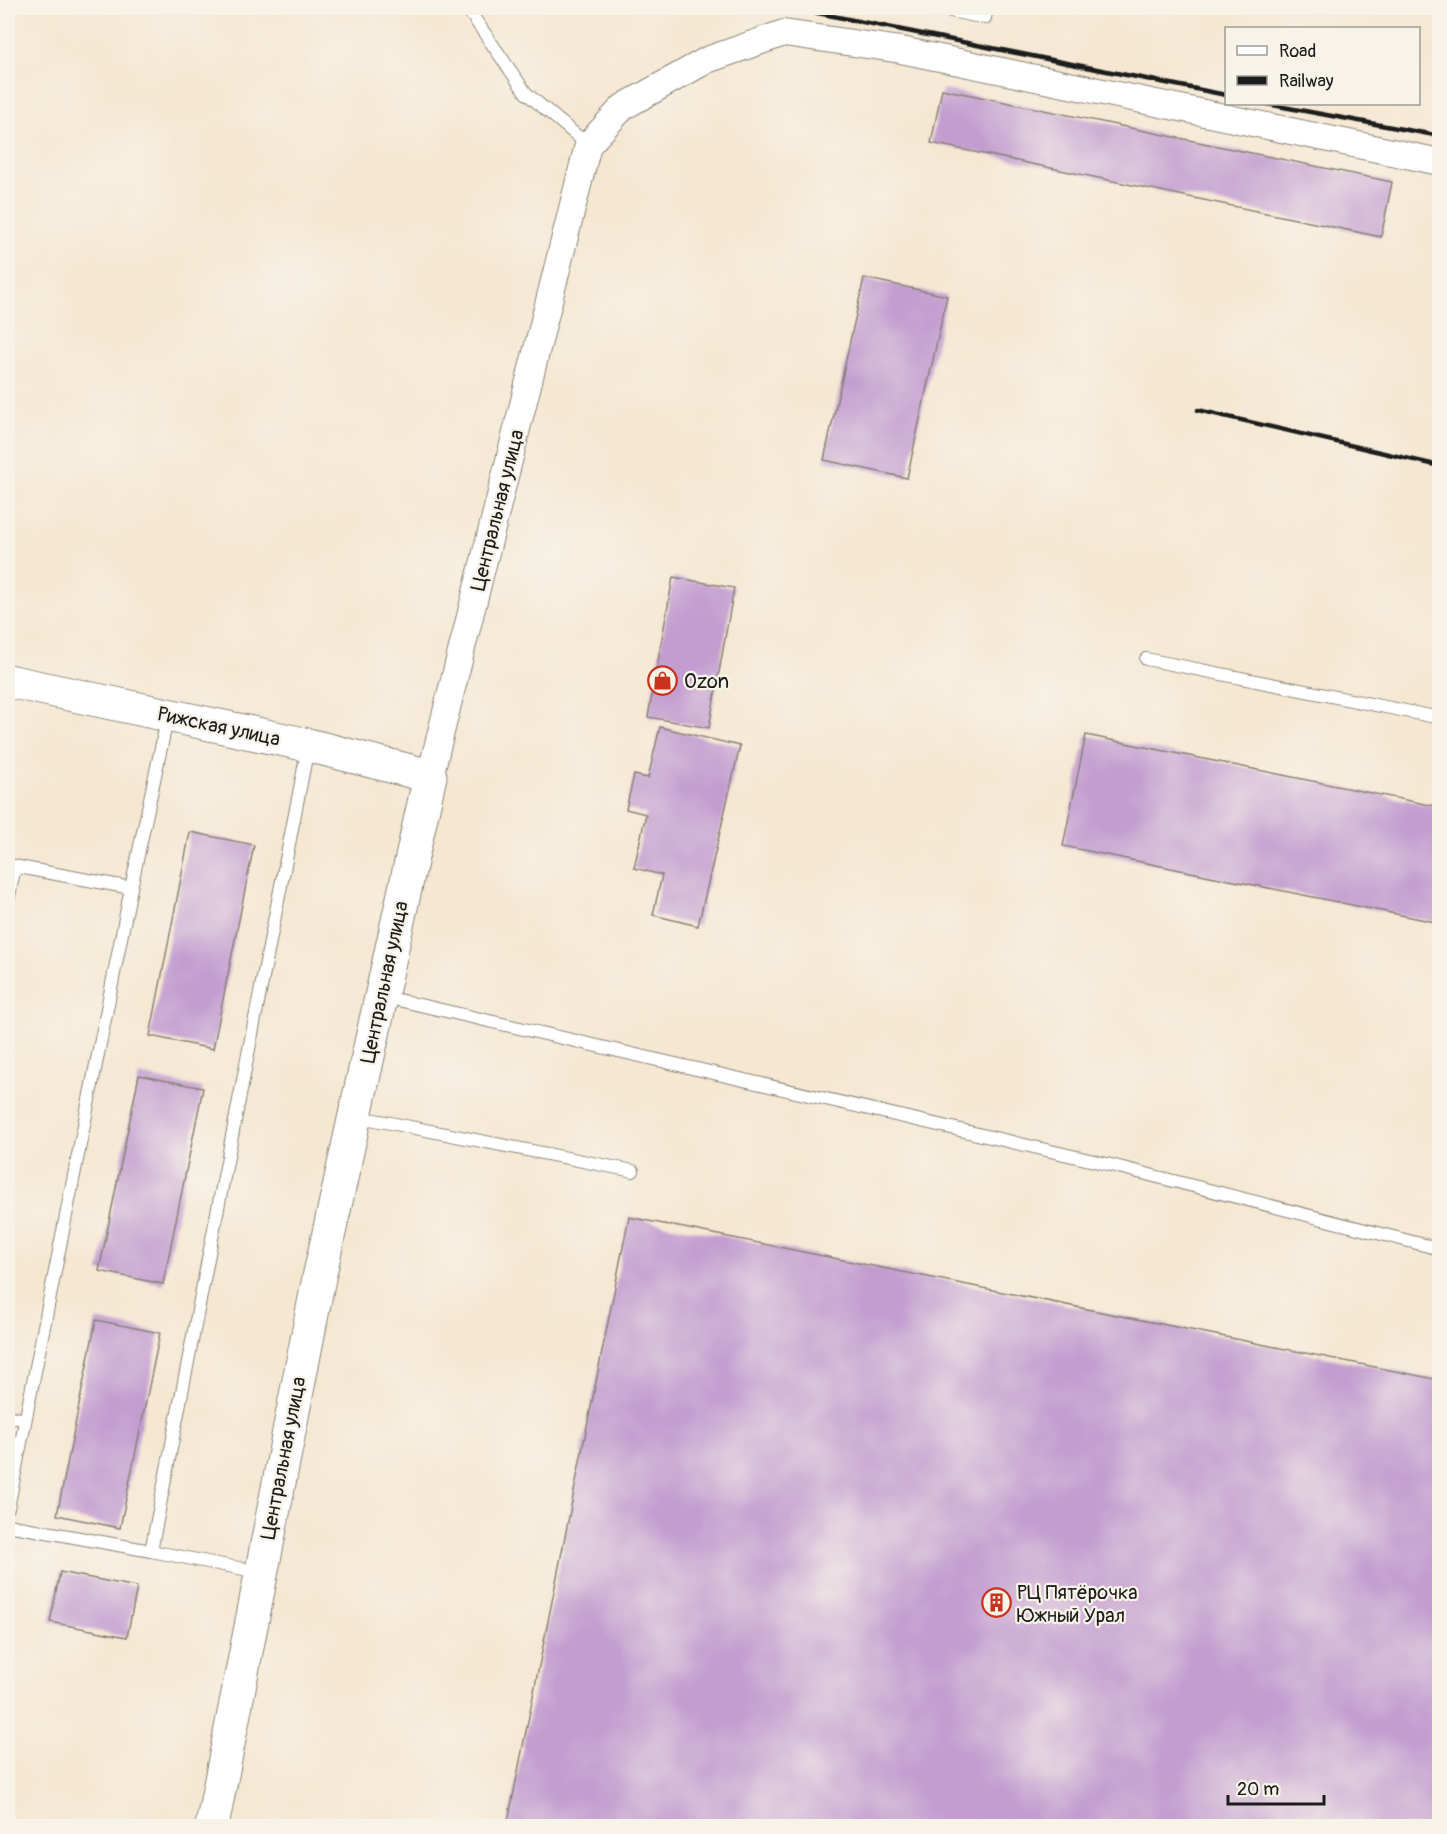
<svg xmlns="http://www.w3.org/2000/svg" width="1447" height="1834" viewBox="0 0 1447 1834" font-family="Pangolin,sans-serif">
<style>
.building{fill:#c39dd0}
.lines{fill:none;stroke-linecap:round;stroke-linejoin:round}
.lane-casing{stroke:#888277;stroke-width:14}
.street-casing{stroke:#888277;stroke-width:28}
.secondary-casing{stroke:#888277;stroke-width:35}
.lane{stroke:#fff;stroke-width:12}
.street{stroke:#fff;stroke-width:26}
.secondary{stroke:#fff;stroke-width:33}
.rail{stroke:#1c1c1c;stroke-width:4.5}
.labels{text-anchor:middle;stroke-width:4.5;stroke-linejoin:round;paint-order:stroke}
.street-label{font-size:20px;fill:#1c1c1c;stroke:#f7f3e8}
.poi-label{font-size:20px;fill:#1c1c1c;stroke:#f7f3e8;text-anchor:start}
</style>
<rect width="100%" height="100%" fill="#f7f3e8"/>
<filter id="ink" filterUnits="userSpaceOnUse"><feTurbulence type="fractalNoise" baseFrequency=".0167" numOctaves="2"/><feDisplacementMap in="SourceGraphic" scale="12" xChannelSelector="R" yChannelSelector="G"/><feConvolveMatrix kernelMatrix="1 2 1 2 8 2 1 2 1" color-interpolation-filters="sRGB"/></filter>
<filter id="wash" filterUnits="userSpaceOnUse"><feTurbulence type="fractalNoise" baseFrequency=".008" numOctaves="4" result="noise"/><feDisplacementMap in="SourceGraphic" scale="24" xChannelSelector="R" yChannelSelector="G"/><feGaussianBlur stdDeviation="1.35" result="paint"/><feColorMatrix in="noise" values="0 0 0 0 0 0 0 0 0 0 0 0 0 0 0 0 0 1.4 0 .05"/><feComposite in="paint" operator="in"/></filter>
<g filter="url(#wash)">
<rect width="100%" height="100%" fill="#f5e7d2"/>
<g id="blocks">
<g class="building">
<path d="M942,89L1392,182L1381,237L931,143Z"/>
<path d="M864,278L947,296L907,478L824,460Z"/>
<path d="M673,577L734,588L709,728L648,717Z"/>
<path d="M660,727L740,746L698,926L653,915L662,875L634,868L646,814L626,809L634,775L648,778Z"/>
<path d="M1086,735L1440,807V923L1063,846Z"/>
<path d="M190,832L254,845L213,1049L150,1036Z"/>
<path d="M139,1075L203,1088L163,1284L99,1271Z"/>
<path d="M629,1217L1440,1380V1826H507Z"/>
<path d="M96,1320L160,1333L120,1528L57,1515Z"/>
<path d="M60,1572L137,1587L127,1637L50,1622Z"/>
</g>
</g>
</g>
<g filter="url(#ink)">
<use href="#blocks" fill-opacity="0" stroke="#888277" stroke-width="1.5"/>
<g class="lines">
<defs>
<g id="lane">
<path d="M467,8L526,93L588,145"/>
<path d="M936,8L985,18L987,8"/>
<path d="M1146,659L1440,718"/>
<path d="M8,865L131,888"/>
<path d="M8,901L15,866"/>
<path d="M381,996L1107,1164L1440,1249"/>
<path d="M355,1116L633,1171"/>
<path d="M8,1416L25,1420"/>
<path d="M8,1508L131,888L168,715"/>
<path d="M8,1525L151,1551L308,747"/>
<path d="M151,1551L259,1572"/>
</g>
<path id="street" d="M430,776L588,145L623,107L707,60L784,33L901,50L1440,162"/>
<path id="secondary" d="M8,681L308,745L430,776L319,1278L212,1826"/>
</defs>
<use href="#lane" class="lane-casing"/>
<use href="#street" class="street-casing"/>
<use href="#secondary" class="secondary-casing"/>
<use href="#lane" class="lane"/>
<use href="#street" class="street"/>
<use href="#secondary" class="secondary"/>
<g class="rail">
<path d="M793,8L1226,95"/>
<path d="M1267,104L1440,136"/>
<path d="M1198,410L1440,466"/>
</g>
</g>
</g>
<defs>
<symbol id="shop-ring" viewBox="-11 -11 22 22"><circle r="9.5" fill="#f7f3e8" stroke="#c8321e" stroke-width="1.5"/><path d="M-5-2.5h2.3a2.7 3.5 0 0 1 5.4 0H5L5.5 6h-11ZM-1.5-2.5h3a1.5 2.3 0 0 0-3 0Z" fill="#c8321e"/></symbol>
<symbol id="building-ring" viewBox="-11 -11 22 22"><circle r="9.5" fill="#f7f3e8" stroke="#c8321e" stroke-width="1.5"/><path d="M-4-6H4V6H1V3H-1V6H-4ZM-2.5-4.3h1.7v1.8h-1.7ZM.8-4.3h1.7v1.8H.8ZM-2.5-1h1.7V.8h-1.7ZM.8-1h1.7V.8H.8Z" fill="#c8321e"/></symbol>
</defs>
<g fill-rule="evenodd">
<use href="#shop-ring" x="646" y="664" width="33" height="33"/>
<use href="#building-ring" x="980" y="1586" width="33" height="33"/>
</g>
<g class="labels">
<g class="street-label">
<text transform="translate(497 510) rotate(-76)" y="7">Центральная улица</text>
<text transform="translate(219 726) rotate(12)" y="7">Рижская улица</text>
<text transform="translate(384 982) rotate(-78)" y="7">Центральная улица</text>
<text transform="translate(283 1458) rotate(-79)" y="7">Центральная улица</text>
</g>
<g class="poi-label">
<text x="684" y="688">Ozon</text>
<text x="1017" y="1599">РЦ Пятёрочка<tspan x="1017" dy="23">Южный Урал</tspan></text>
</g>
</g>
<rect width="1447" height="1834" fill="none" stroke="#f7f3e8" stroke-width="30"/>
<rect x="1225" y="27" width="195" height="78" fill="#f7f3e8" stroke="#9f9d96" stroke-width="1.5"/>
<rect x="1237" y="46" width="30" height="9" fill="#ffffff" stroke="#9f9d96" stroke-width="1.5"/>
<text x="1279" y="57" font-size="18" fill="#1c1c1c">Road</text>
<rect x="1237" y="76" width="30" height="9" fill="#1c1c1c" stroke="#9f9d96" stroke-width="1.5"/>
<text x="1279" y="87" font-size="18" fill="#1c1c1c">Railway</text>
<path d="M1228 1795v9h96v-9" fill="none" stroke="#1c1c1c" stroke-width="3"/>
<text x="1237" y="1795" font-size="18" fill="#1c1c1c" stroke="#f7f3e8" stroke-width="4.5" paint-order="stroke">20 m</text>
</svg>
